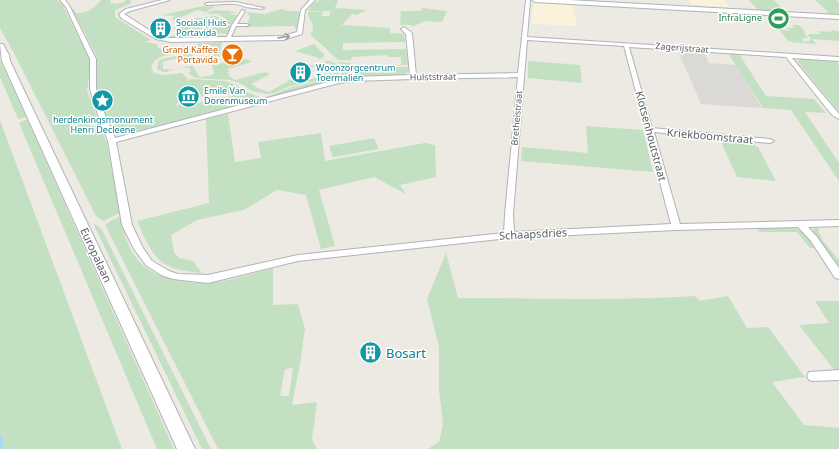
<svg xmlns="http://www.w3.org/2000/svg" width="839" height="449" viewBox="0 0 839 449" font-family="'Noto Sans',sans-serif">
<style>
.commercial{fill:#faf2da}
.industrial{fill:#dbd9d5}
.green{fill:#c3e1c2;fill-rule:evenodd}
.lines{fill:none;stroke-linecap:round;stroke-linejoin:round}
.stream{stroke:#aad7f6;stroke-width:4}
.pedestrian-casing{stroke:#b0b3b7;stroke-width:2}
.minor-casing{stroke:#b0b3b7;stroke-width:2}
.secondary-casing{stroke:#b0b3b7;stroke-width:2}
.pedestrian{fill:#fff;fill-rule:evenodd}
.minor{fill:#fff;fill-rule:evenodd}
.secondary{fill:#fff;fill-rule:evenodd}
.oneway{stroke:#9d9fa1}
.labels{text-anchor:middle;stroke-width:3;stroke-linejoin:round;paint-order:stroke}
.far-leisure-label{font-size:9px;fill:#27864d;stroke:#fff;text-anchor:end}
.far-culture-label{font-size:9px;fill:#0d838f;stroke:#fff;text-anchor:start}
.far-street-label{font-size:9px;fill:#5b5f62;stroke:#fff}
.far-food-label{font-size:9px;fill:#c56008;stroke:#fff;text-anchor:end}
.street-label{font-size:11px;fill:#5b5f62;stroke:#fff}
.near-culture-label{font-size:13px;fill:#0d838f;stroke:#fff;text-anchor:start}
</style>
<rect width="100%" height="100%" fill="#eceae3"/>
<g class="commercial">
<path d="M689,0H725L730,7L692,5Z"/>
<path d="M540,2L573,4L577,26L531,24L534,3Z"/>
</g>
<path class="industrial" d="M678,51L704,52L709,63L736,65L762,108L701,104Z"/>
<g class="green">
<path d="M0,0H57L62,4L89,58L90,69L87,91L107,144L120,213L103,221L96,216L16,57L0,28Z"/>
<path d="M101,0H111L110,3L116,4L124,2L125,0H131L130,4L115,10V17L151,40L144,42L157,44V47L161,49L188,47C179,61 159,48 151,67L154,73L165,75L182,73L188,79L186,81L191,79L225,81L236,85L246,92L260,97L259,100L245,104L238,99L224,98L233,96L230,93C218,97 211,92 203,97L195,89L182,92L180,90H177L180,95L176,96L179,102L175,105L176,106C181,103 186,105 191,104C203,102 231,94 240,105L125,134H117L112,130L100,101L95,81L97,57L82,27L72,10L74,9L76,13C88,14 94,8 101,0Z"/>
<path d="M320,0H338L335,8L367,10L357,15L352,14L342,25L390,28V33L404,34L405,42L343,43V50L406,49L408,65H401V57H388V55L352,57L351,60H338L310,34L313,31L312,22L308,16V12L324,11L321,16H329L331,11H308L312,4Z"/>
<path d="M749,0H774L784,11L758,10Z"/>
<path d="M815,0H836L839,3V14H827L829,13Z"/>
<path d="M203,6L215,7L205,12L198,10L174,20L172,18L175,16L162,15Z"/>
<path d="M422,8L447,11L442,22L425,21L412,27V25H400L401,11H421Z"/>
<path d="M281,9L287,10L286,11H299L298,28H294L295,26L247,27V25L250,17L247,13L248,12L265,14Z"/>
<path d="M214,10L237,12L228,14L237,15L232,24H227L225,18L218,15L228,14H213L206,13Z"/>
<path d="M215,16L221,18L224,24L231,26L230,29L225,30H229L227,34L208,33L204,30L206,25L199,21L192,19Z"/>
<path d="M190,20L203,26C199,35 182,31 174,28Z"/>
<path d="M792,25H799L806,33H804L808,38L802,39L804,42L810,41L809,40L811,39L807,34H820L818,31L832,32L831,30L839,31V41L812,39L816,44L789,42L794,41H788L779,29L789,31L787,28H794Z"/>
<path d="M180,32C196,32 210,35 226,36L224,39L171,40L165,38L176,35Z"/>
<path d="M222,42L219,56L211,57L214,49H212L215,46C203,46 199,48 193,57L173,59L163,62V69H177L169,70L168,72H163L157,69L159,60C174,55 185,59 194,44Z"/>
<path d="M314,44L324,54V57L318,60L319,58L295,51Z"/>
<path d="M728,53L739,54L766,96L814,99L826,113L805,112L839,163V181L791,110L763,108Z"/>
<path d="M801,58L835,60L839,65V112L798,62V59Z"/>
<path d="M247,59L252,62L227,69L230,72H227L230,74L228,75L235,80L265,72L270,74L251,84L256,86L254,87L269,92L295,77L298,76L303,81L336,73L335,72L337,71L334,69L336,68L330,63L300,70C308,68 322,61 329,61C333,62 336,64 339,64L338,74L331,78L290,86L274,93L267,94L252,91L240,83L230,80L195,78L188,73L191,72L189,68H181L192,66L200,77L213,75L214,73L212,65Z"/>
<path d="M0,60L26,117L18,119L0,77Z"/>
<path d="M528,61L580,65L582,83L528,78Z"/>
<path d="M339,62L351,63L348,76L343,79L269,98V96L292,87L335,78L341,74C343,69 343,66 339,62Z"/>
<path d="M366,67H408V72L402,75L354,76V71Z"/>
<path d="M228,114L235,162L261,158L258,142L321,133L325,161L425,143L435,145L436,177L400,185L406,194L374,177L319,190L335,246L321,249L306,195L277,190L244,210L197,220L171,235L174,252L179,258L193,261L202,273C158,269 154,259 137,221L209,203L206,119Z"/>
<path d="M27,119L174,449H157L19,123Z"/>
<path d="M0,120L122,449H0Z"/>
<path d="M586,126L643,130L653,172L521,161L522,147L588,153Z"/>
<path d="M374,138L379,149L333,157L329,146Z"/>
<path d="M720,140L754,143L756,147H758L776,181L737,177Z"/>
<path d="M120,217C123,229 126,241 132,252C141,266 153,274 168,278C207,290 236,278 273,268V305L298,304L305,329L300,364L292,405L317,402L312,439L317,449H218L105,225L112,220ZM293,368L289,396H280L285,369Z"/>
<path d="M93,223L99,227L102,230L211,449H202Z"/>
<path d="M816,227L820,230H818L823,241L839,260V270L814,234L813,230Z"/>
<path d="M756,228C771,228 794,223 806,235C809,238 812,244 815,248H810L797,232H760Z"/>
<path d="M446,253L458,298C537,298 617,301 695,296L700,301L728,296L747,328L768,327L805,377L772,382L804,425L839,428V449H428L439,442L443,424L439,390V347L427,299Z"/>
<path d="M815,301H839V370L836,371L832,367L799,325L829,323Z"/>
</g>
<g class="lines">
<path class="stream" d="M0,438L2,442L0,449"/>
<defs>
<g id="pedestrian">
<path d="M235,2L264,8L262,9L245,7C237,1 218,5 207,5L205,4L207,3Z"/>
<path d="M242,10L245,11L237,24H247L249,25L247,26H236L230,39L227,40L226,39L232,25Z"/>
</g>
<g id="minor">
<path d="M60,0H65L70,7L96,59V88L99,101L115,138L339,79L353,77L410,75L406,34L401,29L404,27L412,33L416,75L518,73L526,0H530L527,37L839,57V61L792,58L839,114V119L832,115L786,57L629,47L652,128L770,139L774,141L770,143L654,132L680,224L839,220V226L808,227L817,237L839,268V279L835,278L811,241L798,227L676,230L509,238L298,261L208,283L173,279L161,275L146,265L134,249L122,225L108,141L93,101L90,88V59L66,7ZM527,40L624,46L671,224L514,232L513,214ZM518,77L505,214L504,233L298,255L208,275L178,274L169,271L152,261L143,248L132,225L116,142L339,83L353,81L413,79Z"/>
<path d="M162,0H170L130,11L124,14L160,37L171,38L283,36L297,32L301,10L310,0H315L305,10L302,34L283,40L171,42L156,39L121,18L119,14L126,9Z"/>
<path d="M839,370V380L813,381L809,380L807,376L809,372Z"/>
</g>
<g id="secondary">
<path d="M532,0H569L839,15V19L535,2Z"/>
<path d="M0,44H3L9,55L10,61L195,449H177L2,61Z"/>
</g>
</defs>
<use href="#pedestrian" class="pedestrian-casing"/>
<use href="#minor" class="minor-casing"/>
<use href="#secondary" class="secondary-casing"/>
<use href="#pedestrian" class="pedestrian"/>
<use href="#minor" class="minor"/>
<use href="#secondary" class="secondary"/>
</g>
<defs><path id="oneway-shaft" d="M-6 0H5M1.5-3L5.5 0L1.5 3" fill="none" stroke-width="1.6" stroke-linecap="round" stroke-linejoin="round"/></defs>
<use class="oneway" href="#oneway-shaft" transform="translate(284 37) rotate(-8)"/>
<defs>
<symbol id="stadium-disc" viewBox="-11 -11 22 22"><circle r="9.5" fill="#2e9e5b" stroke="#fff"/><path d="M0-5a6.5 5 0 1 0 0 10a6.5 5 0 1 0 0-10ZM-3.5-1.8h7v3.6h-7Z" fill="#fff"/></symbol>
<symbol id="building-disc" viewBox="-11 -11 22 22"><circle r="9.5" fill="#0f9aa8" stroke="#fff"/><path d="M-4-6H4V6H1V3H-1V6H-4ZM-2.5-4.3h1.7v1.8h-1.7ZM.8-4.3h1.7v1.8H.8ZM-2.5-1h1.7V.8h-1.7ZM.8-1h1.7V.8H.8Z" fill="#fff"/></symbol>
<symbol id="bar-disc" viewBox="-11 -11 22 22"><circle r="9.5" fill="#e8710a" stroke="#fff"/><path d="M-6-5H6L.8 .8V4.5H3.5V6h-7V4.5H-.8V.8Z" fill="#fff"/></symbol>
<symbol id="museum-disc" viewBox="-11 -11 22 22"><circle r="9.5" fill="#0f9aa8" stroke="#fff"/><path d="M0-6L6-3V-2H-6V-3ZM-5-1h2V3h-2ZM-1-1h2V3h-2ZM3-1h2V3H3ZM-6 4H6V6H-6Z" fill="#fff"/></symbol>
<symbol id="sight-disc" viewBox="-11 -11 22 22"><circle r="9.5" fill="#0f9aa8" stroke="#fff"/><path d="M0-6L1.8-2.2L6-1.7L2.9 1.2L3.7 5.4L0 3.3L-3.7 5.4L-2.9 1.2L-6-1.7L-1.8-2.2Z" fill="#fff"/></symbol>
</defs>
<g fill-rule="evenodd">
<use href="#stadium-disc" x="766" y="6" width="25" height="25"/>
<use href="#building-disc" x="148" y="16" width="25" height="25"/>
<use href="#bar-disc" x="220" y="42" width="25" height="25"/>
<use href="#building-disc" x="288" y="60" width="25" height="25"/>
<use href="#museum-disc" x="176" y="84" width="25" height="25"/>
<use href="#sight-disc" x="90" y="88" width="25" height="25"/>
<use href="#building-disc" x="358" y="340" width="25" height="25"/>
</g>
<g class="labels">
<g class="far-leisure-label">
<text x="762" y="21">InfraLigne</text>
</g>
<g class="far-culture-label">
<text x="176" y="26">Sociaal Huis<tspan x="176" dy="10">Portavida</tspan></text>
<text x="316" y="71">Woonzorgcentrum<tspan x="316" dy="10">Toermalien</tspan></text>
<text x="204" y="94">Emile Van<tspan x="204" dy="10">Dorenmuseum</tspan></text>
<text x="103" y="123" text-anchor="middle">herdenkingsmonument<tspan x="103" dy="10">Henri Decleene</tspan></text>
</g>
<g class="far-street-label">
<text transform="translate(682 48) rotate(4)" y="3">Zagerijstraat</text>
<text transform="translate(433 77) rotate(-1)" y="3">Hulststraat</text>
<text transform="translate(517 118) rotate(-85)" y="3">Bretheistraat</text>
</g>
<g class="far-food-label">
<text x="218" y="53">Grand Kaffee<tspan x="218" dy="10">Portavida</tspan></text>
</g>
<g class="street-label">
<text transform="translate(651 136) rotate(75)" y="4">Klotsenhoutstraat</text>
<text transform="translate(710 136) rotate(5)" y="4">Kriekboomstraat</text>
<text transform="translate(533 234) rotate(-3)" y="4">Schaapsdries</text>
<text transform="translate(96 255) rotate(65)" y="4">Europalaan</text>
</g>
<g class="near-culture-label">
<text x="386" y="358">Bosart</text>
</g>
</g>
</svg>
